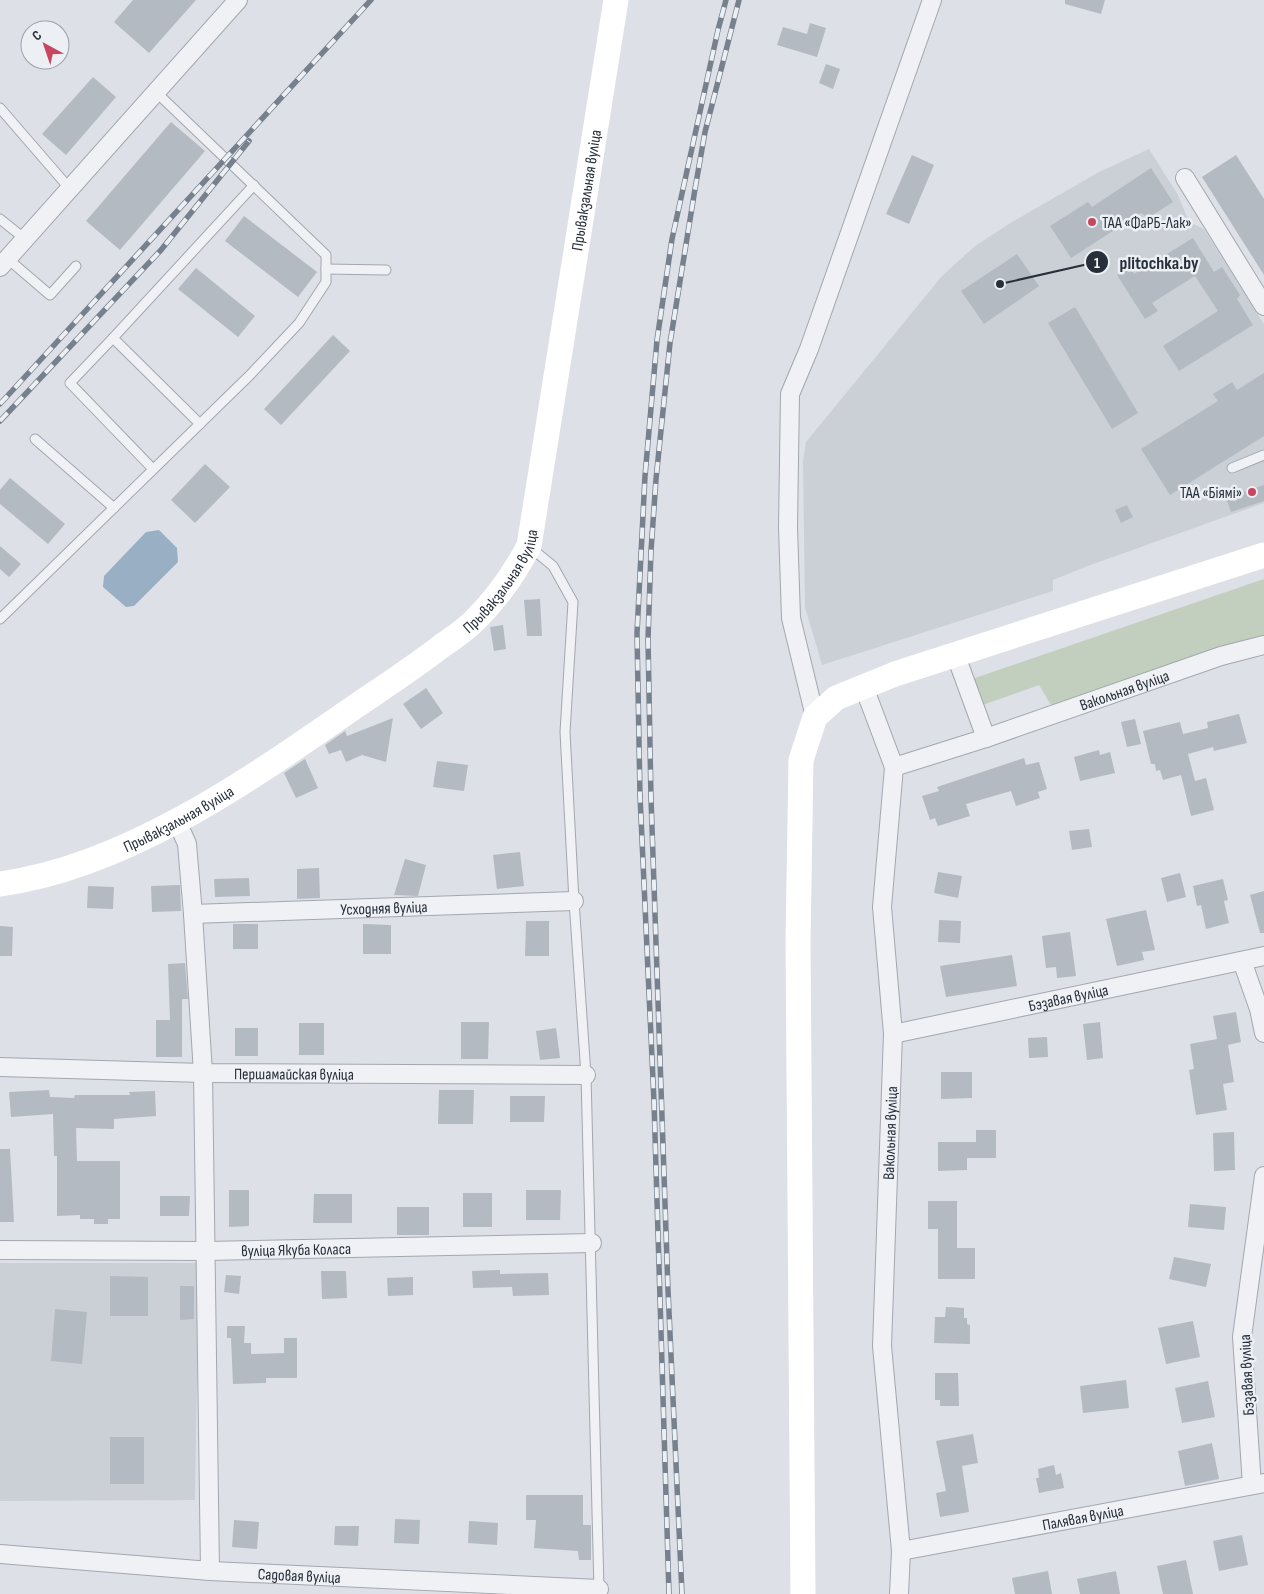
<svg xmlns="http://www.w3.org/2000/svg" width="1264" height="1594" viewBox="0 0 1264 1594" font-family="'Sofia Sans Condensed',sans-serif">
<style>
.built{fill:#cbd0d7}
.green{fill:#c3cfbe}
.water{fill:#99afc4}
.building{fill:#b4bac2}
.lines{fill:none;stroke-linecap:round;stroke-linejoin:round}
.lane-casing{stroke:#a3a7af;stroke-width:11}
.street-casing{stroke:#a3a7af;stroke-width:20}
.lane{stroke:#eff1f4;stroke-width:9}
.street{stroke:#eff1f4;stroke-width:18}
.secondary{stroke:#fff;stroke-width:25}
.rail-casing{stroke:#77818e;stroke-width:5.5}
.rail{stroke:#eceff4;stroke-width:4;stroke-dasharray:11;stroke-linecap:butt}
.poi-dot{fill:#c5485e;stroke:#eceff4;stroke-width:2}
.labels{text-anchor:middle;stroke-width:5;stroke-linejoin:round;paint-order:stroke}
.street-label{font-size:16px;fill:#272f3b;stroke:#eceff4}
.poi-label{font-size:16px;fill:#272f3b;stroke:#eceff4;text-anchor:start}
.leader{fill:none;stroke:#272f3b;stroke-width:2}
.callout-dot{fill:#272f3b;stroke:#eceff4;stroke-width:2}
.mark-label{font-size:15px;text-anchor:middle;font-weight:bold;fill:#fff}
.callout-label{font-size:18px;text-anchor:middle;font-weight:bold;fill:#272f3b;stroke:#eceff4;stroke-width:5;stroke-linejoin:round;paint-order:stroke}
</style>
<rect width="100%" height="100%" fill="#dde0e6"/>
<g class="built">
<path d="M1149,149L1178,195L1189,222L1204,229L1264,324V503L1085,567L1053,580V591L822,665L805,607L803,461L806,442L942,276L975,246L1012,222L1099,172Z"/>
<path d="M0,1263H199L195,1500L0,1501Z"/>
</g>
<path class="green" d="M1264,579V640L1051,705L1039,685L980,706L972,679Z"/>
<path class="water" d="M159,530L177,548L178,562L134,606L126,607L103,587L104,576L146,532Z"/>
<g class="building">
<path d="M133,0H196L149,53L114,22Z"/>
<path d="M1065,0H1105L1101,14L1065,4Z"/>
<path d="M810,23L826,28L817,57L777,45L783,27L807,34Z"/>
<path d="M826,64L840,69L833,89L819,83Z"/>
<path d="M93,77L116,97L66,155L42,134Z"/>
<path d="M171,122L205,151L120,250L86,221Z"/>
<path d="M912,155L934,165L909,224L886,214Z"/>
<path d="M1236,155L1264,199V275L1202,177Z"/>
<path d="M1151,168L1173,202L1148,218L1141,213L1071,258L1050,226L1088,202L1092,207Z"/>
<path d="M244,216L317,272L298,297L225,241Z"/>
<path d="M1193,238L1214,272L1222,267L1240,295L1237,299L1253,325L1179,371L1163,346L1218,311L1195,276L1152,303L1158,311L1145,319L1117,275L1130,267L1134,274Z"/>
<path d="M1017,254L1039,286L984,324L961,291Z"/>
<path d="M196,268L255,316L238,337L178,289Z"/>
<path d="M1075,307L1138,413L1112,429L1048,323Z"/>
<path d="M333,335L350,351L281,425L264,409Z"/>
<path d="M1264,373V436L1170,495L1141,449L1218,401L1213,394L1232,382L1237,390Z"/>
<path d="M205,464L230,487L195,523L171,500Z"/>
<path d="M10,478L65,524L48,544L0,504V490Z"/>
<path d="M1264,485V501L1231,512L1226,498Z"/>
<path d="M1127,505L1133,517L1121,523L1115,510Z"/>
<path d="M0,546L21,564L9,577L0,569Z"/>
<path d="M540,599L542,636H527L524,600Z"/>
<path d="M503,625L506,649L494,651L490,627Z"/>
<path d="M426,688L443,713L421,729L403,704Z"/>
<path d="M1239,714L1247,743L1214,751L1213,747L1188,754L1195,781L1206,778L1214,810L1191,816L1181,775L1163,780L1160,770L1156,771L1155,764H1151L1143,731L1180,722L1183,734L1208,728L1207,722Z"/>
<path d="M393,718L386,762L362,755L346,762L341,750L329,754L325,745L345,731L347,736Z"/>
<path d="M1135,719L1141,744L1127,747L1121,722Z"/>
<path d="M1099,750L1100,755L1110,752L1115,773L1080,781L1074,757Z"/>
<path d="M1024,758L1026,765L1039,762L1047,789L1038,792L1040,798L1016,806L1011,791L966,804L970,816L938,826L935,818L930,820L922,796L939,791L937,787Z"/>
<path d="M305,759L318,788L296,798L284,773Z"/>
<path d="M437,761L468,765L464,791L433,787Z"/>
<path d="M1089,829L1092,847L1072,850L1069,831Z"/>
<path d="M520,852L524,886L497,889L493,855Z"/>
<path d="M405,859L426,865L418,896L394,895Z"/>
<path d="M319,868L320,898L297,899V869Z"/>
<path d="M938,872L962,876L958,898L934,893Z"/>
<path d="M1180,873L1186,897L1167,902L1161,878Z"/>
<path d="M249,878L250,896L215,897L214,879Z"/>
<path d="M1223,879L1228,900L1224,901L1229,923L1206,929L1201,905L1197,906L1193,886Z"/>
<path d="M180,885L181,911L152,912L151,886Z"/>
<path d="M88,886L114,887L113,909L87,908Z"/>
<path d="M1264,891V933H1260L1250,895Z"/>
<path d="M1146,910L1155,950L1142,952L1144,960L1117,966L1106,919Z"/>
<path d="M939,920L961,921L960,943L938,942Z"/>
<path d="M526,921H549V956H525Z"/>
<rect x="233" y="924" width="25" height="25"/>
<path d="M363,924L391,925V954H363Z"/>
<path d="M0,926L13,927L12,956H0Z"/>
<path d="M1070,932L1076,976L1057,978L1056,967L1046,968L1042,936Z"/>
<path d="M1012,955L1017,986L946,997L940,966Z"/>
<path d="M185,963L188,999H182V1057H156V1020H170L168,964Z"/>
<path d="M1236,1012L1241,1042L1228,1045L1234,1082L1223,1084L1227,1110L1196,1115L1189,1070L1194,1069L1190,1044L1217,1039L1213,1016Z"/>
<path d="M461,1022H489L488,1059H461Z"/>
<path d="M1100,1022L1103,1058L1087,1060L1083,1024Z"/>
<rect x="299" y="1023" width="25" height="32"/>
<rect x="235" y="1028" width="23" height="28"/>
<path d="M556,1028L560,1058L540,1060L536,1031Z"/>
<path d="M1047,1037L1048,1057L1029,1058L1028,1038Z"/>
<path d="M941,1072H972V1098L941,1099Z"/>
<path d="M49,1090L50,1097L74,1098L75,1095H130L129,1092L155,1091L156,1116L114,1119V1129L76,1128L77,1161H120V1219H108V1224H94V1219H80V1215L57,1216V1156H54L53,1114L11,1117L9,1092Z"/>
<path d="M439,1090H474L473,1124H438Z"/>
<path d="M510,1096H545L544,1122H510Z"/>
<path d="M976,1130H996V1158H967V1170L938,1171V1142H976Z"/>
<path d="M1234,1132L1235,1170L1214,1171L1213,1133Z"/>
<path d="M0,1149H10L14,1222H0Z"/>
<path d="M229,1190H249V1226L229,1227Z"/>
<path d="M526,1190H561L560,1220H526Z"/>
<rect x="463" y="1193" width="29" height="34"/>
<path d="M314,1194H352V1223H313Z"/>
<path d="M160,1196H190L189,1216H160Z"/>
<path d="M928,1201H957V1248H975V1279H938V1229H928Z"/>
<path d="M1190,1204L1226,1207L1224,1230L1188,1227Z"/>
<rect x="397" y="1207" width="32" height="28"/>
<path d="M1174,1257L1211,1264L1206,1287L1169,1279Z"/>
<path d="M500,1270V1274L548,1273L549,1295L513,1296L512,1287L473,1288L472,1271Z"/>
<path d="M321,1271H346L347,1298L322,1299Z"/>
<path d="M226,1275L241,1276L239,1294L224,1292Z"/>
<path d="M110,1276L148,1277V1316H110Z"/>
<path d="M413,1277V1295L388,1296L387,1278Z"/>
<path d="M180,1286H194V1319L180,1320Z"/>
<path d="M946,1307L964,1308V1318H967V1324L970,1325V1344L934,1343L935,1317H945Z"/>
<path d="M55,1309L87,1312L82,1364L51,1361Z"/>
<path d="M1193,1321L1200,1357L1166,1364L1158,1328Z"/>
<path d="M227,1326H245L244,1343H251V1354L284,1353V1338H297V1378H266V1383L233,1384L231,1338H227Z"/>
<path d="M935,1373H958L959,1406H940V1400H935Z"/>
<path d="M1126,1380L1129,1408L1083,1413L1080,1386Z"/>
<path d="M1208,1381L1215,1417L1182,1423L1175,1388Z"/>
<path d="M973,1434L978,1463L962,1466L969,1512L940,1517L936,1493L946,1491L936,1441Z"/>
<rect x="110" y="1437" width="34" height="47"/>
<path d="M1212,1443L1219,1479L1185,1486L1178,1451Z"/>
<path d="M1054,1465L1056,1475L1061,1473L1064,1488L1039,1493L1036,1478H1039L1038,1469Z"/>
<path d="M526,1495H583V1525H591V1560H579L578,1551L534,1548L536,1520H526Z"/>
<path d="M395,1519L420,1520L419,1544L394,1543Z"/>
<path d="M234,1520L259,1522L257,1549L232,1547Z"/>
<path d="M469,1521L498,1523L497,1545L468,1543Z"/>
<path d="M335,1526H359L358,1546L334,1545Z"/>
<path d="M1242,1535L1248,1565L1219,1571L1213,1541Z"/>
<path d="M1186,1560L1193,1594H1163L1157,1566Z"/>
<path d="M1048,1571L1052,1594H1015L1012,1578Z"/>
<path d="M1116,1571L1120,1594H1080L1077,1579Z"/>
</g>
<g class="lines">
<defs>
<g id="lane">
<path d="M0,108L70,189"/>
<path d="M0,219L25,239"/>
<path d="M8,259L50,295L76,266"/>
<path d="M326,269L386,270"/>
<path d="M113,338L70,383L153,469"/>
<path d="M200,424L113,338L254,185"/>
<path d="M35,439L114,508"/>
<path d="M1232,468L1264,455"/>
<path d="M531,548L553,566L573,602L565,732L574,901L586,1075L599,1590"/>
<path d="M0,619L250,375L299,323L326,282V255L156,92"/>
</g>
<g id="street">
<path d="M1185,178L1264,306"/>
<path d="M0,267L238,0"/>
<path d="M956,656L986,738"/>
<path d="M864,687L894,767"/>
<path d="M815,717L791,618L788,527L790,394L809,349L932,0"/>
<path d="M177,821L187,844L193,914L203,1073L210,1571"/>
<path id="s1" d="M193,914L574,901"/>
<path d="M1242,961L1259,1009L1264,1033"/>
<path id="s2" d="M893,1034L1264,956"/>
<path id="s3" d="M0,1067L203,1073L586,1075"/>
<path id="s4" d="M0,1250L206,1251L592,1243"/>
<path d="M1252,1485L1242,1337L1264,1176"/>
<path id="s5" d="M901,1551L1264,1483"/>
<path id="s6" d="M0,1554L210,1571L599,1589"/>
<path id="s7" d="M899,1594L901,1551L882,1346L893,1034L882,907L894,767L986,738L1221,656L1264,645"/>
</g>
</defs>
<use href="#lane" class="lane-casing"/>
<use href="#street" class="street-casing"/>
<use href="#lane" class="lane"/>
<use href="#street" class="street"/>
<g class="secondary">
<path id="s8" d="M0,884C128,867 255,776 359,704C387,685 416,666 443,645C453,638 464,631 473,622C496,600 514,574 529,546L616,0"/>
<path d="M803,1594L798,941L801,760L815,717L836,698L895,674L1264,555"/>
</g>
<defs>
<g id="rail">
<path d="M0,404L371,0"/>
<path d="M0,421L161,250L249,141"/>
<path d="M669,1594L654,1102L640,796L637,633L645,476L657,340L672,239L718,30L726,0"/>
<path d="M682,1594L668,1290L651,798L648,639L651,551L656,479L670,343L695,189L705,132L739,0"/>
</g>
</defs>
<use href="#rail" class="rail-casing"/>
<use href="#rail" class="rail"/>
</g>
<g class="poi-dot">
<circle cx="1092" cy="222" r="5"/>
<circle cx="1252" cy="492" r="5"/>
</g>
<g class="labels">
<g class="street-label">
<text dy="6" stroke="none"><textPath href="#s8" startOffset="1001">Прывакзальная вуліца</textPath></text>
<text dy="6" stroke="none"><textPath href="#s8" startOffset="596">Прывакзальная вуліца</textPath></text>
<text dy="6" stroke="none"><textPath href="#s7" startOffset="1072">Вакольная вуліца</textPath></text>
<text dy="6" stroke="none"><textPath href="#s8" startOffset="191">Прывакзальная вуліца</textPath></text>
<text dy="6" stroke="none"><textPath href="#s1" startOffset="191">Усходняя вуліца</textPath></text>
<text dy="6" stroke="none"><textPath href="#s2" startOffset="179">Бэзавая вуліца</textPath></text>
<text dy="6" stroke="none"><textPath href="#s3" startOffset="294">Першамайская вуліца</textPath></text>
<text dy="6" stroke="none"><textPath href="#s7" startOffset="462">Вакольная вуліца</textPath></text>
<text dy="6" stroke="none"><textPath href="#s4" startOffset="296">вуліца Якуба Коласа</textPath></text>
<text transform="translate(1246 1375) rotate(-93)" y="6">Бэзавая вуліца</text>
<text dy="6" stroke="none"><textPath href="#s5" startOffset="185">Палявая вуліца</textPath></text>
<text dy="6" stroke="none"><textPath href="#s6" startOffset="300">Садовая вуліца</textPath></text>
</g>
<g class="poi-label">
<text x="1102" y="228">ТАА «ФаРБ-Лак»</text>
<text x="1242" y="498" text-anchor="end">ТАА «Біямі»</text>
</g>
</g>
<path class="leader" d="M1000 284L1097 262"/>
<g class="callout-dot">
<circle cx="1000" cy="284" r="5"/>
<circle cx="1097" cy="262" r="12"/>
</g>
<g class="mark-label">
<text x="1097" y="268">1</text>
</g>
<g class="callout-label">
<text x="1159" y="269">plitochka.by</text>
</g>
<g transform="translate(45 45) rotate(320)"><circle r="24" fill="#eceff4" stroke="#9da2aa"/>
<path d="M0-4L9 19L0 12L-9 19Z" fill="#c5485e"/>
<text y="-8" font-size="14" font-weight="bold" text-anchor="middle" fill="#272f3b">С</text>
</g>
</svg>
